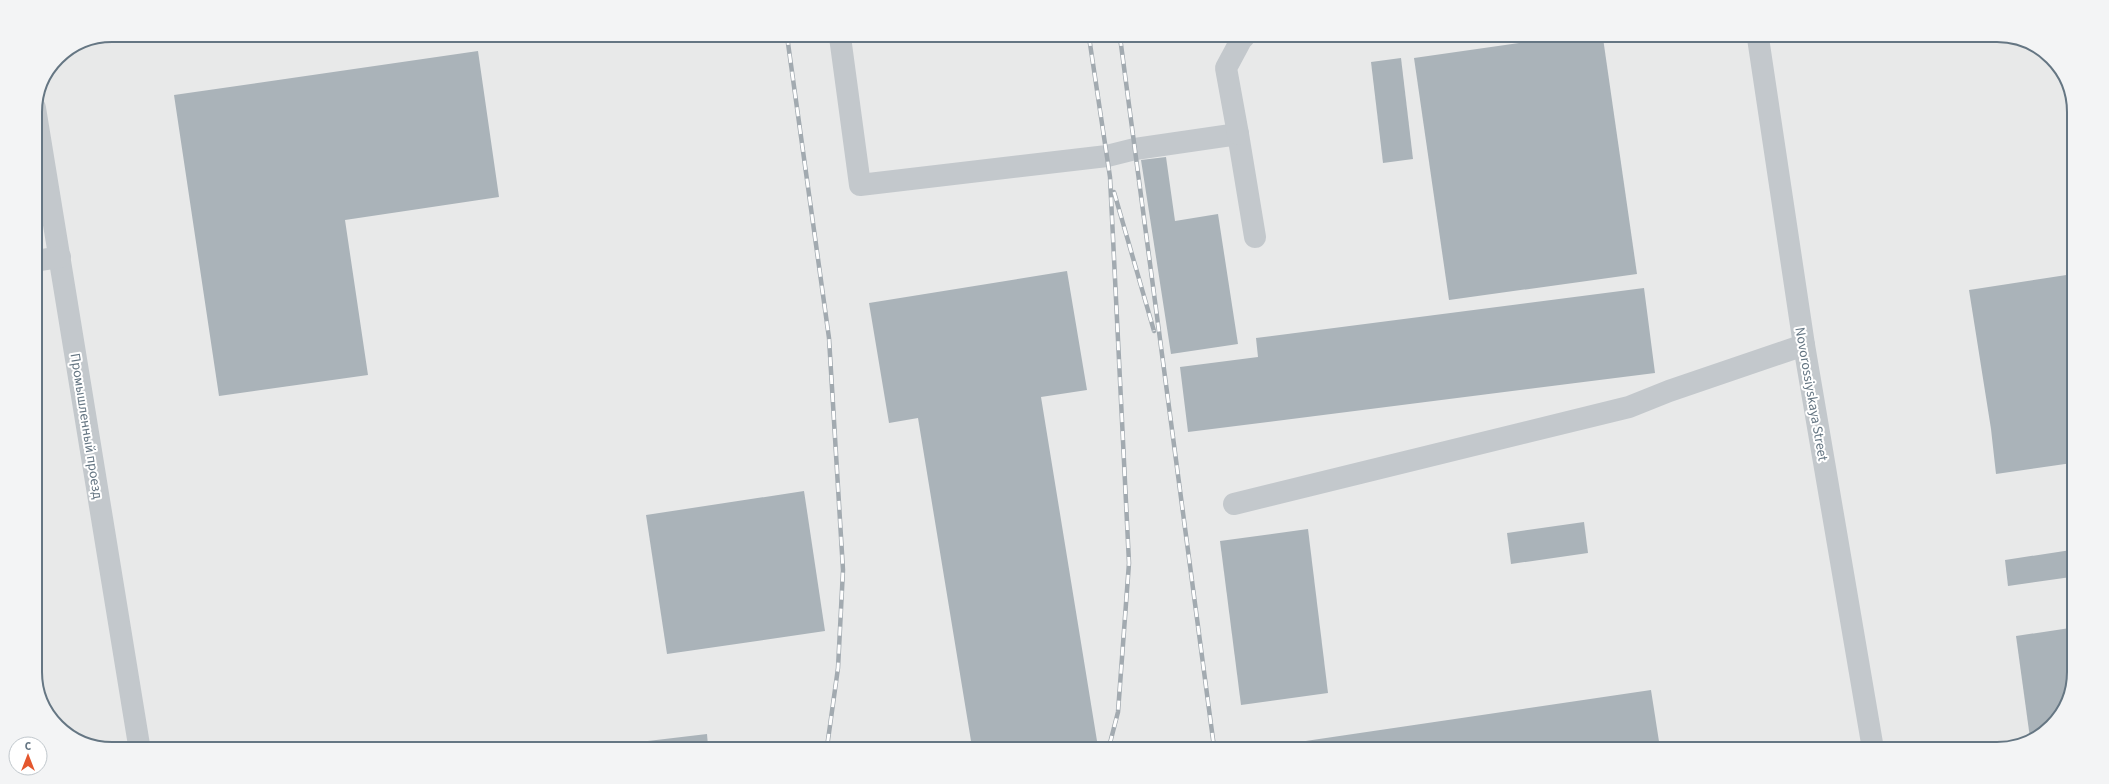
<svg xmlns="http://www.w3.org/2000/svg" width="2109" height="784" viewBox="0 0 2109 784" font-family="'Source Sans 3',sans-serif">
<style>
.built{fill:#e8e9e9}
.building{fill:#aab3b9}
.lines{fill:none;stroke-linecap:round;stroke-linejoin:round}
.minor{stroke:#c3c8cc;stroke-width:22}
.rail-casing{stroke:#a2aab0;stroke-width:4.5}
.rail{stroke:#fff;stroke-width:3;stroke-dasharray:9;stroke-linecap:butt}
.labels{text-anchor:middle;stroke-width:4;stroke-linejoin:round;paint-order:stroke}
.street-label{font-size:14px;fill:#657683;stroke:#fff}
.rim{fill:none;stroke:#657683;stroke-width:2}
</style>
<rect width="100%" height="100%" fill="#fafaf8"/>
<path class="built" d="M112,35L2022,39L2058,65L2074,107L2070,697L2044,733L1997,749L87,745L51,719L35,677V107L58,57L83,41Z"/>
<g class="building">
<path d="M1554,38H1603L1637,274L1449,300L1414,58Z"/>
<path d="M478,51L499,197L345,220L368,375L219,396L174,95Z"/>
<path d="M1401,58L1413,159L1383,163L1371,62Z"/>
<path d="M1166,157L1175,221L1218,214L1238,344L1171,354L1141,160Z"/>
<path d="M1067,271L1087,390L1041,397L1098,747H972L918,418L889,423L869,303Z"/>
<path d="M2073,274L2072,463L1996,474L1991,429L1969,290Z"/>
<path d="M1644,288L1655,373L1188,432L1180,367L1258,357L1256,338Z"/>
<path d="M804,491L825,631L667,654L646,515Z"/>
<path d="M1584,522L1588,553L1511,564L1507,533Z"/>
<path d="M1308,529L1328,693L1241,705L1220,541Z"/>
<path d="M2071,550V577L2008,586L2005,560Z"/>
<path d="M2070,628V697L2044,733L2030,738L2016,636Z"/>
<path d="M1651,690L1660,748L1265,747Z"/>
<path d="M707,734L708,746H614V745Z"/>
</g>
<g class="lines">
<g class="minor">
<path d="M840,37L860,185L1107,156L1135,149L1238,134L1255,237"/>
<path d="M1758,38L1804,345L1873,749"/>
<path d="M35,108L139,745"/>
<path d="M1238,134L1226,68L1241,40L1244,37"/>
<path d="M35,261L60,257"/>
<path d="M1234,504L1629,407L1669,391L1804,345"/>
</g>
<defs>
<g id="rail">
<path d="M787,36L829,338L843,570L838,668L827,747"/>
<path d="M1089,37L1110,177L1129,563L1118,712L1109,747"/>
<path d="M1120,37L1214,747"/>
<path d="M1114,192L1154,331"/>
</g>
</defs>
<use href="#rail" class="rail-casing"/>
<use href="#rail" class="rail"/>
</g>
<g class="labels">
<g class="street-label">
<text transform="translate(1812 394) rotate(80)" y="5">Novorossiyskaya Street</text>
<text transform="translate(87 426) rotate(81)" y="5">Промышленный проезд</text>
</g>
</g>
<path d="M0 0H2109V784H0ZM112 42H1997A70 70 0 0 1 2067 112V672A70 70 0 0 1 1997 742H112A70 70 0 0 1 42 672V112A70 70 0 0 1 112 42Z" fill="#f3f4f5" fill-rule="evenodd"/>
<path class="rim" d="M112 42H1997A70 70 0 0 1 2067 112V672A70 70 0 0 1 1997 742H112A70 70 0 0 1 42 672V112A70 70 0 0 1 112 42Z"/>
<g transform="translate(28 756)"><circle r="19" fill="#ffffff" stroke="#c1c8cd"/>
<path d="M0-3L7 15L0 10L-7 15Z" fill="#e4572e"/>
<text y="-6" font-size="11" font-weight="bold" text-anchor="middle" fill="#657683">С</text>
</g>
</svg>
